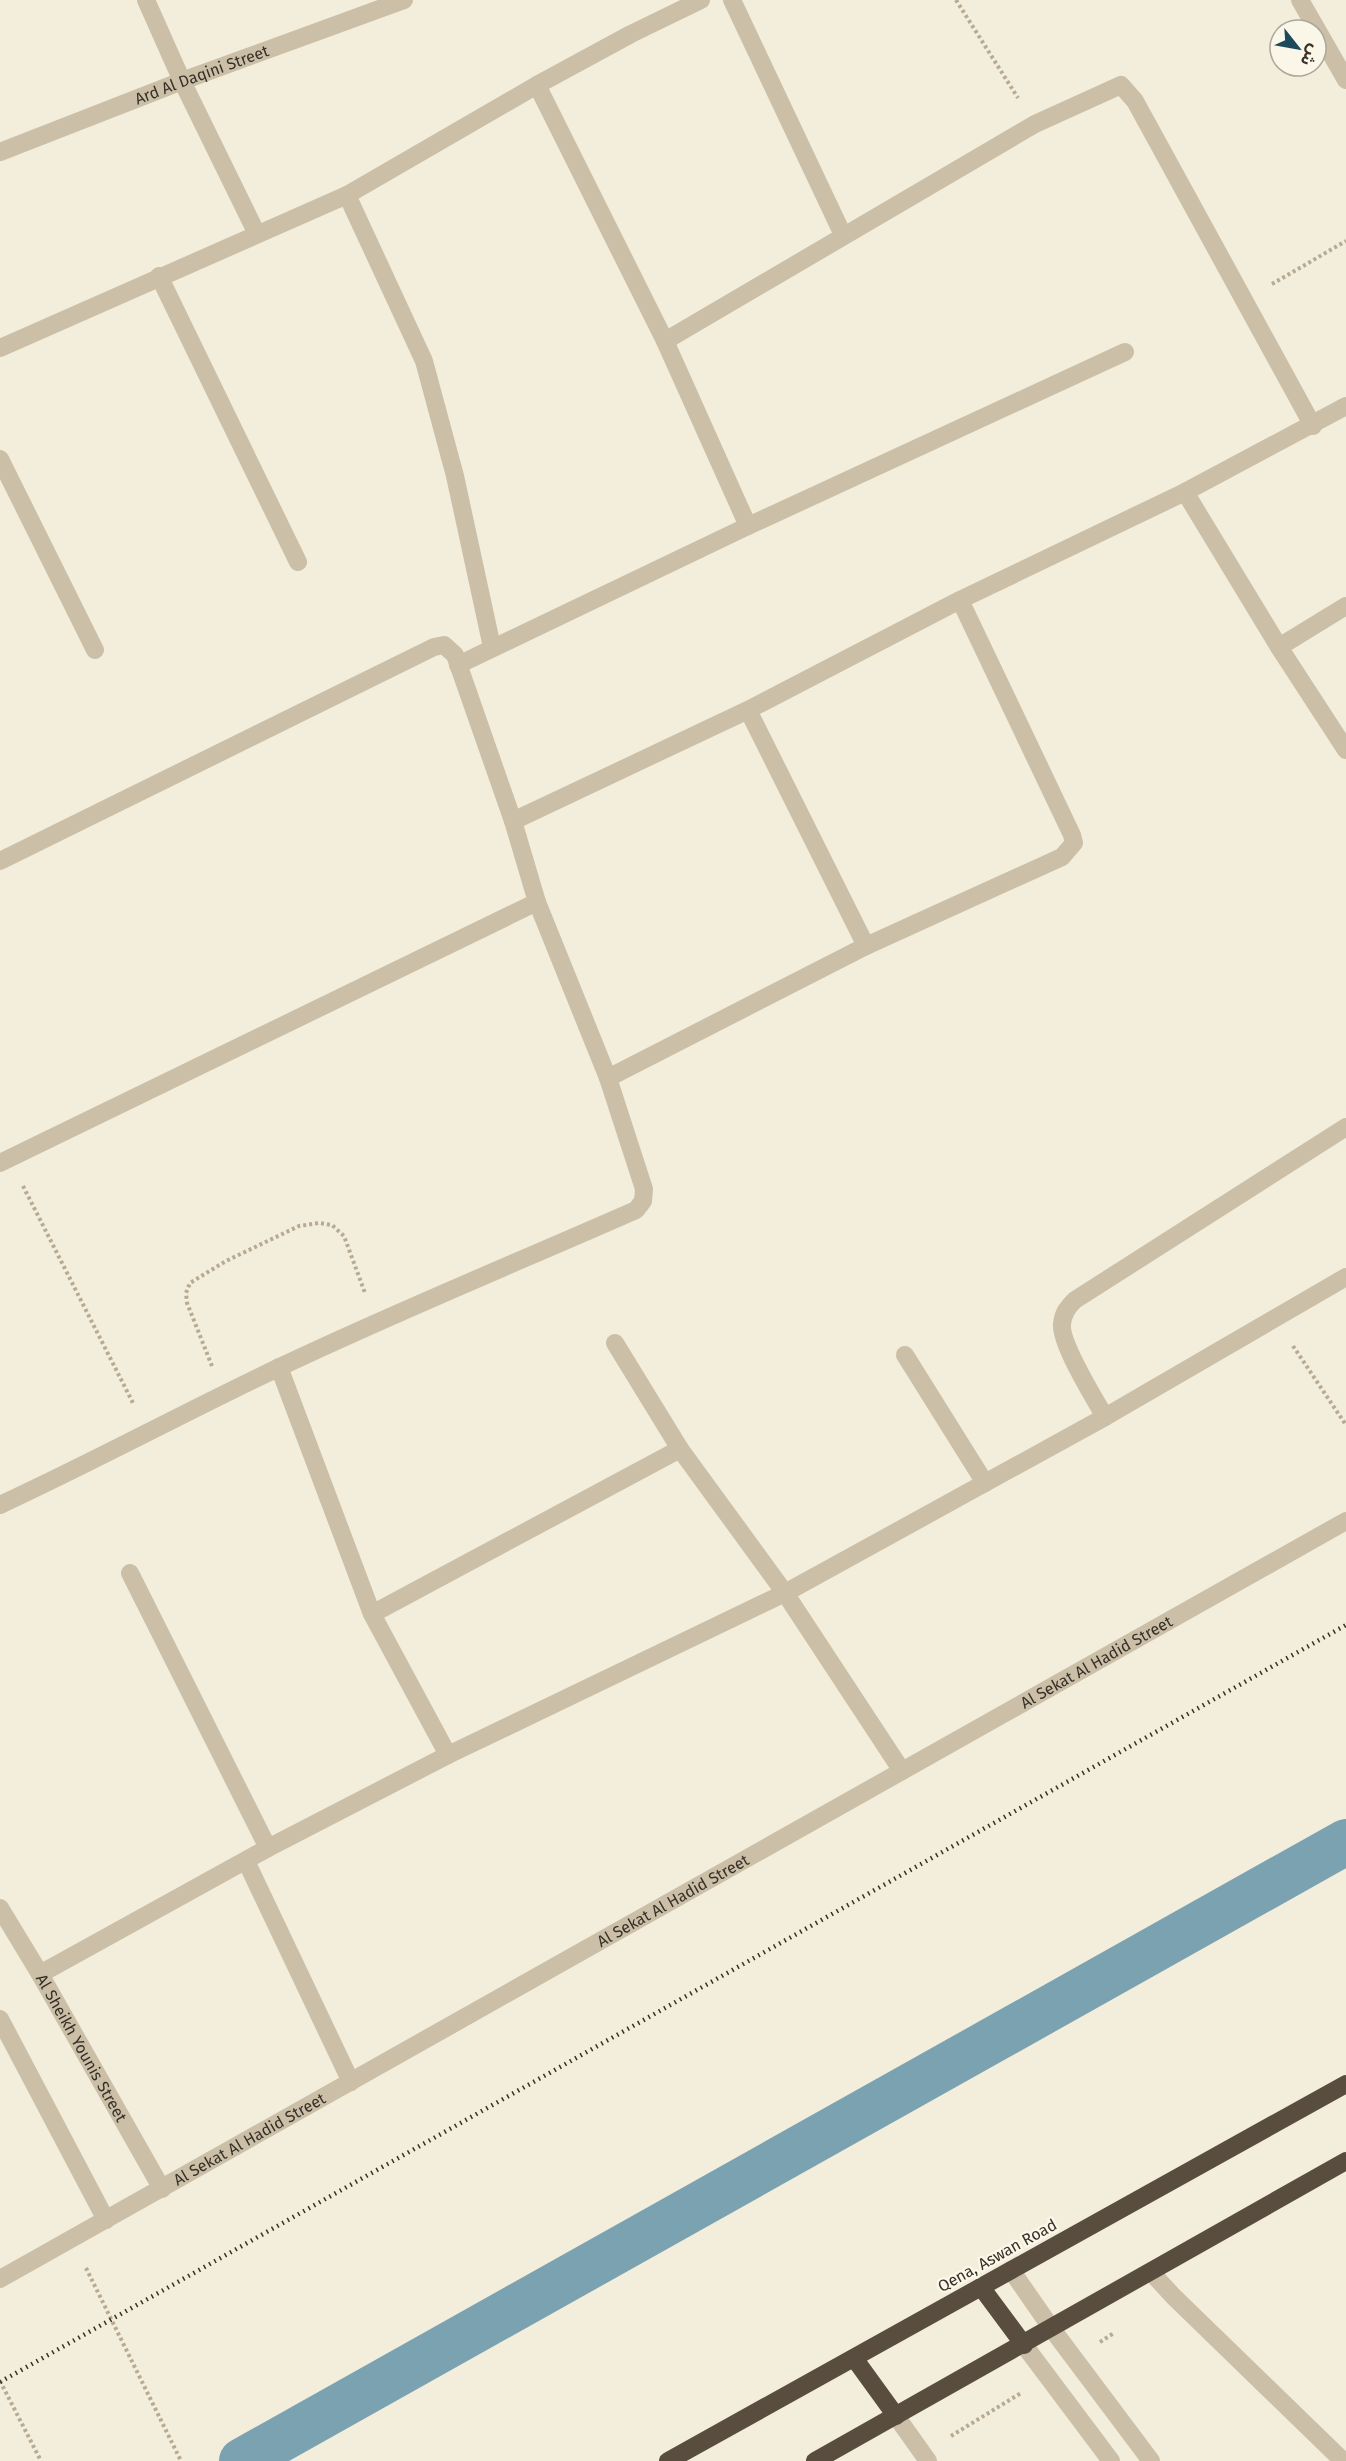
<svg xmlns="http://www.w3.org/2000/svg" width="1346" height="2461" viewBox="0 0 1346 2461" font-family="'Fira Sans','Noto Sans Arabic',sans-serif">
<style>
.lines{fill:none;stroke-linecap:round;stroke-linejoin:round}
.canal{stroke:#7aa2b1;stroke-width:46}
.path{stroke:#b7aa91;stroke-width:4;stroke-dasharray:3 3;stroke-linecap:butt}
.minor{stroke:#cbc0a7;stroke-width:18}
.highway{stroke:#594d3f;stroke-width:18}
.rail{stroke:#383028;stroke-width:4.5;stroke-dasharray:1.5 4.5;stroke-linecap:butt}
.labels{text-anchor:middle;stroke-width:5;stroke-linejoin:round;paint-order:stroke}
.street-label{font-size:16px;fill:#383028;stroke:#faf6e8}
</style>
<rect width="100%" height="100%" fill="#f3eddc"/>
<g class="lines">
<path class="canal" d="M242,2461L1346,1842"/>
<g class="path">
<path d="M956,0L1018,98"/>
<path d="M1272,284L1346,241"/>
<path d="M23,1186L134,1405"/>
<path d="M1293,1346L1346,1425"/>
<path d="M212,1366L187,1303L186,1293L190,1283L226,1261L299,1226L319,1223L332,1225L344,1236L365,1293"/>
<path d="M86,2268L181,2461"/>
<path d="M1100,2342L1114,2333"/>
<path d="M0,2381L41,2461"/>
<path d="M951,2436L1021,2393"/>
</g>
<g class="minor">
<path d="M146,0L182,81L257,234"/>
<path d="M732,0L843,235"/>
<path d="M1300,0L1346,80"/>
<path d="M537,85L665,341L748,526"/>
<path id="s1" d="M0,152L182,81L404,0"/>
<path d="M347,195L424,361L455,476L492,647"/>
<path d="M159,276L298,562"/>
<path d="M665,341L1035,124L1121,85L1135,101L1313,426"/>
<path d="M0,348L347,195L537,85L631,34L701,0"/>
<path d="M0,459L95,650"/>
<path d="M1185,492L1279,647L1346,750"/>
<path d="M1279,647L1346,606"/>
<path d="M458,665L748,526L1125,352"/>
<path d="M748,710L866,946"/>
<path d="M513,821L748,710L960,600L1185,492L1346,406"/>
<path d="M0,861L434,647L444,645L455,655L513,821L537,902"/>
<path d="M608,1078L866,946L1062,857L1074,843L1072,835L960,600"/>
<path d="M0,1163L537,902L608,1078L644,1189L643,1201L636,1210C518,1262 398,1311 282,1366C187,1411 95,1461 0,1505"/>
<path d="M905,1355L985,1483"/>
<path d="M279,1367L372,1614L448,1755"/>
<path d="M1105,1417C1094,1398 1060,1343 1062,1324C1063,1313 1068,1307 1075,1300L1346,1127"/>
<path d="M680,1449L785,1593L902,1771"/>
<path d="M130,1573L268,1848"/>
<path d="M372,1614L680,1449L615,1343"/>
<path d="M246,1861L351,2082"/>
<path id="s2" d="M0,1908L40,1974L162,2189"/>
<path d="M40,1974L268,1848L448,1755L785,1593L1105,1417L1346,1277"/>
<path d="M0,2019L106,2220"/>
<path d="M1011,2270L1052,2329L1151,2461"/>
<path d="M1151,2272L1173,2296L1343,2461"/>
<path id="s3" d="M0,2279L1346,1521"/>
<path d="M1024,2345L1111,2461"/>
<path d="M896,2416L928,2461"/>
</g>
<g class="highway">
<path d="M981,2287L1024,2345"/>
<path d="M854,2358L896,2416"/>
<path d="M668,2461L1346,2084"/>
<path d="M815,2461L1346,2161"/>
</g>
<path class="rail" d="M0,2382L1346,1625"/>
</g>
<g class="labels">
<g class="street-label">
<text dy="6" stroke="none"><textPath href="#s1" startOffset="216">Ard Al Daqini Street</textPath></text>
<text dy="6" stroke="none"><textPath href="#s3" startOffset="1258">Al Sekat Al Hadid Street</textPath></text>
<text dy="6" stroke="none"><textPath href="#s3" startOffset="772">Al Sekat Al Hadid Street</textPath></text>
<text dy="6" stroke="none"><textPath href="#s2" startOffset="162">Al Sheikh Younis Street</textPath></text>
<text dy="6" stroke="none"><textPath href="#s3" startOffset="286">Al Sekat Al Hadid Street</textPath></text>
<text transform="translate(997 2255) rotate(-29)" y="6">Qena, Aswan Road</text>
</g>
</g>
<g transform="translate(1298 48) rotate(121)"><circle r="28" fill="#faf6e8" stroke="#aca79b" stroke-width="1.5"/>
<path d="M0-4.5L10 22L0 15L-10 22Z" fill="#1c495b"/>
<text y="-9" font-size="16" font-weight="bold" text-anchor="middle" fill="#383028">ش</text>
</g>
</svg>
